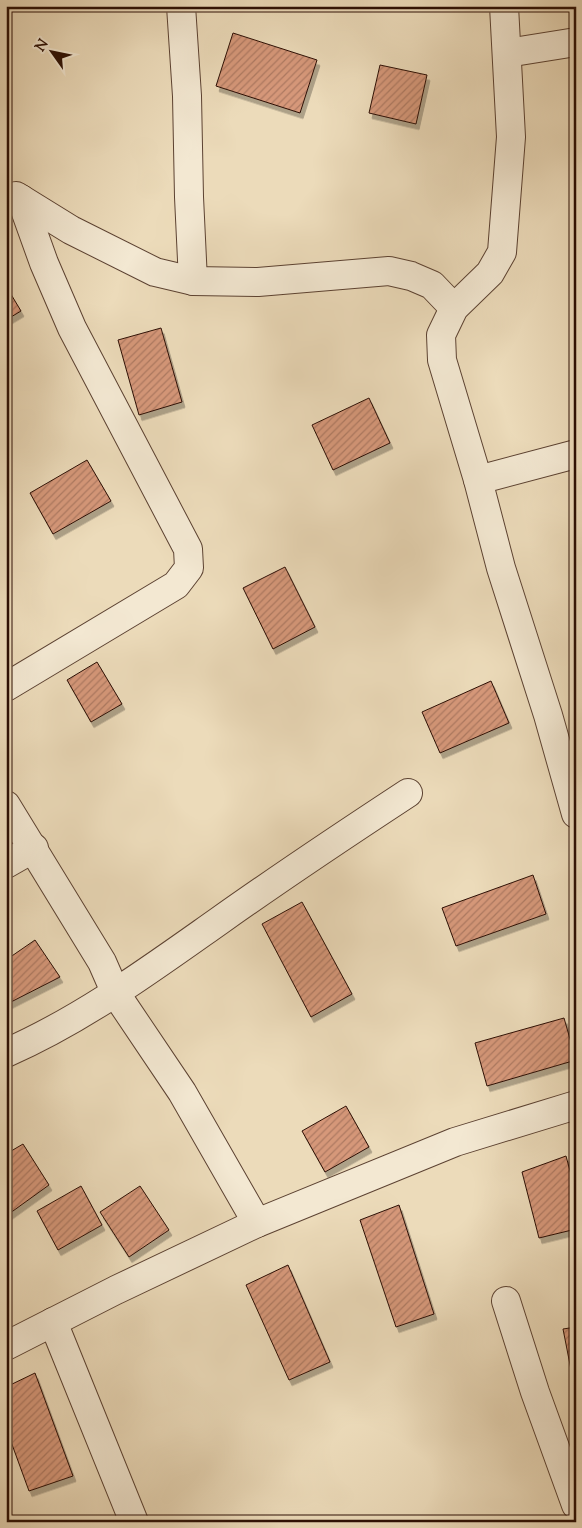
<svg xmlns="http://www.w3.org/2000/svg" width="582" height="1528" viewBox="0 0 582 1528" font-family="'Sorts Mill Goudy',serif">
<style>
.building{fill:url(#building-hatch);stroke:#2c0f04;filter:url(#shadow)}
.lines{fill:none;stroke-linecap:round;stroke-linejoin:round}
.minor-casing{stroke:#5c4232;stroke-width:30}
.minor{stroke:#f3e8d2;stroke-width:28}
</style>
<defs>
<pattern id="building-hatch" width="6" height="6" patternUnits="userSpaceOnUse" patternTransform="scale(1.25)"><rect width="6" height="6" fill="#d6987a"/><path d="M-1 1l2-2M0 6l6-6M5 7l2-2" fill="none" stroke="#ae7a62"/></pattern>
<filter id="shadow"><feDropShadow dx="3" dy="5.5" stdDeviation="0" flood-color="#0004"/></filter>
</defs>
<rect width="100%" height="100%" fill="#ecdbba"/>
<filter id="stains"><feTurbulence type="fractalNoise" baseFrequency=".004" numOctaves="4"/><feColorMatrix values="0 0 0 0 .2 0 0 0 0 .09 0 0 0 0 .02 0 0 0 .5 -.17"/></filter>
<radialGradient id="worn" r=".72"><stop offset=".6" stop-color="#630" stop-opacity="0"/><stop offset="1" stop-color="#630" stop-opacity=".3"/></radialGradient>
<g class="building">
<path d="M233,33L317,60L300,113L216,86Z"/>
<path d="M380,65L427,75L416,124L369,113Z"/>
<path d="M6,286L21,311L6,320Z"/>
<path d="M161,328L182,402L139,415L118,340Z"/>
<path d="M369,398L390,443L333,470L312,425Z"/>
<path d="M87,460L111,501L53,534L30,493Z"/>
<path d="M285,567L315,627L273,649L243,588Z"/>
<path d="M576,655V681L571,656Z"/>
<path d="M97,662L122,704L91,722L67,680Z"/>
<path d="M491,681L509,723L440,753L422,712Z"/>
<path d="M533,875L546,914L456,946L442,908Z"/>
<path d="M302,902L352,994L311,1017L262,924Z"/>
<path d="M35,940L60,977L7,1004L6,960Z"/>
<path d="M564,1018L576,1060L487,1086L475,1043Z"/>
<path d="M346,1106L369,1147L325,1172L302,1131Z"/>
<path d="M23,1144L49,1185L6,1216V1154Z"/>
<path d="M566,1156L576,1193V1229L539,1238L522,1172Z"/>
<path d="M81,1186L102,1225L58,1250L37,1211Z"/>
<path d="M140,1186L169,1230L129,1257L100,1212Z"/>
<path d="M399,1205L434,1314L396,1327L360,1220Z"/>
<path d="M288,1265L330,1362L289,1380L246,1285Z"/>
<path d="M576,1327V1380H573L563,1329Z"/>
<path d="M35,1373L73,1476L29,1491L6,1428V1387Z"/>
</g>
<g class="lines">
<defs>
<g id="minor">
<path d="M181,6L187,96L189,197L193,281"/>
<path d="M504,6L511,137L502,252L490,273L454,308L441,335L442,360L478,480L501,568L548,715L576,814"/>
<path d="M507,53L576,42"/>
<path d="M16,196L71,230L155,272L193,281L258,282L389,271L411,276L432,285L454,308"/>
<path d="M478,480L576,454"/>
<path d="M6,687L176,585L189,568L188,549L72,328L44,263L21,199"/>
<path d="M6,805L102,962L116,994L182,1092L257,1223"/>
<path d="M6,864L34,848"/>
<path d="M6,1053C83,1019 151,969 219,921C281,877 344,835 408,793"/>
<path d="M506,1301L535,1392L576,1505"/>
<path d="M53,1322L134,1522"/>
<path d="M6,1346L116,1290L257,1223L455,1142L576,1105"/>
</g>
</defs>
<use href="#minor" class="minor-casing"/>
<use href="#minor" class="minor"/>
</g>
<rect width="582" height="1528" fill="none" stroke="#ecdbba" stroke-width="25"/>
<rect x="8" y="8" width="567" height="1513" fill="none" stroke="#2c0f04" stroke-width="2.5"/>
<rect x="12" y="12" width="557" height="1503" fill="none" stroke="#2c0f04"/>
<g transform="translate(52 52) rotate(303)" stroke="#f3e8d2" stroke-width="4" paint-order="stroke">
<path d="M0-4L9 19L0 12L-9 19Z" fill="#2c0f04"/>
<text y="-8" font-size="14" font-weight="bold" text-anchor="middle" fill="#2c0f04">N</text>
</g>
<rect width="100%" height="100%" filter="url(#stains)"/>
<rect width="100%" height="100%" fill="url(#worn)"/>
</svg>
